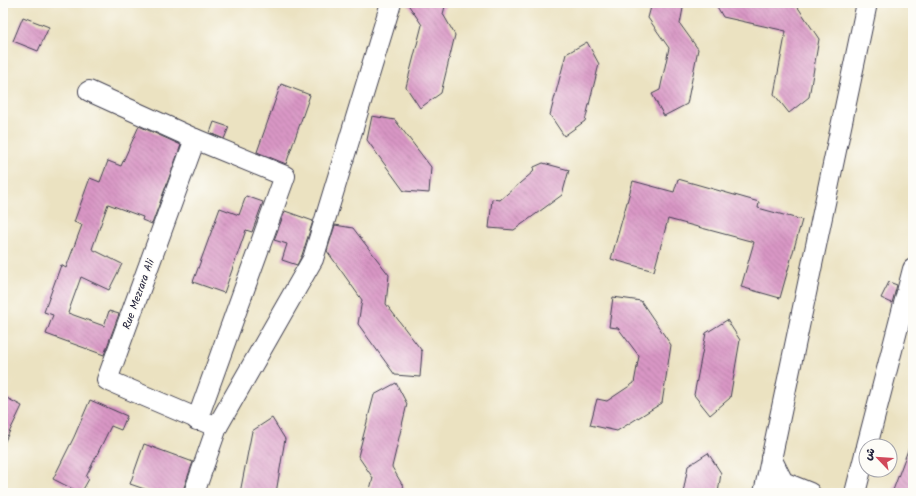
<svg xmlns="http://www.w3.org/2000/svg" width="916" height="496" viewBox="0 0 916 496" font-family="Kalam,'Playpen Sans Arabic',sans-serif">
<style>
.building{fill:url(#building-back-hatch)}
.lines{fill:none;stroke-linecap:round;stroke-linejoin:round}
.street-casing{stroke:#403f4f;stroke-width:22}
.street{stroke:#fff;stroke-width:20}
.labels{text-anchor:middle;stroke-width:3;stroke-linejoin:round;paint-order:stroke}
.street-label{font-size:11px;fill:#22223b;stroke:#fdfcf7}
</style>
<defs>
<pattern id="building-back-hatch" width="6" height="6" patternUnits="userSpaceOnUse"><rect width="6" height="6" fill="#d996c5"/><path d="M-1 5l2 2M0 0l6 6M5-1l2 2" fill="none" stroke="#b07aa1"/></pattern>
</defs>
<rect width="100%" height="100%" fill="#fdfcf7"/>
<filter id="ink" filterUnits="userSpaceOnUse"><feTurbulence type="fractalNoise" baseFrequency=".025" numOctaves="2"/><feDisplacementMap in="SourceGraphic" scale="8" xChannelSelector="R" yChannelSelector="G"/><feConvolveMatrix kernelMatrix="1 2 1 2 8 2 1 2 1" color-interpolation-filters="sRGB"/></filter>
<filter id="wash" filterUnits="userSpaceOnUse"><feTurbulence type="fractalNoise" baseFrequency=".012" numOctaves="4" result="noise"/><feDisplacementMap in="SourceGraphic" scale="16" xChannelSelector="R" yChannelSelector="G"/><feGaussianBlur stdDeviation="0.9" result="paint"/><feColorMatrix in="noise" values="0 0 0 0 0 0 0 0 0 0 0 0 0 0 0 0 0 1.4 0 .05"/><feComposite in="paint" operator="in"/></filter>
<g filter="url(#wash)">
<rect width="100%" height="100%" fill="#ebe2c1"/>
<g id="blocks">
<g class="building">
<path d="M407,3H446L443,14L455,35L441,93L420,108L406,87L422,25Z"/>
<path d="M652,3H684L680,24L698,49L687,104L664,116L652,94L660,90L669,48L648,18Z"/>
<path d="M715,3H795L819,39L809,97L789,113L774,94L786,31L723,17Z"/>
<path d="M23,17L49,27L38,51L13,41Z"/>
<path d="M587,42L599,64L585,121L564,136L550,115L566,54Z"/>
<path d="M281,84L310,95L286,164L257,152Z"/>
<path d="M372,116L395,120L431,167L429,193L404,191L367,140Z"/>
<path d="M214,122L229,127L224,139L210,133Z"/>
<path d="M139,126L181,145L152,224L142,220L143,217L108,204L92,249L122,264L109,290L81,277L68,313L104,326L109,311L119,314L104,355L46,334L53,315L44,312L61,265L66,268L82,225L74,222L90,178L100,182L108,161L121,166Z"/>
<path d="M543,163L569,170L562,195L514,230L489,228L492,199L500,200L533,172L534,167Z"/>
<path d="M678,179L759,202L758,208L802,220L780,298L741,287L754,242L668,219L654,271L611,259L633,181L674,192Z"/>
<path d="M246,196L263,202L252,232L246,230L224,293L193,282L220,208L239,215Z"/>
<path d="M285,211L313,221L302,255L297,265L282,260L287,244L274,240Z"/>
<path d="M335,225L353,228L389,275L386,304L422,351L420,377L395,375L358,324L362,300L327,251Z"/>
<path d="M889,282L897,285L892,303L881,298Z"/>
<path d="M613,297L641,301L671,345L662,403L617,431L590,425L597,399L607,401L634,383L639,356L618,328L609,327Z"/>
<path d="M727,320L740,340L730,398L710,415L694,395L706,333Z"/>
<path d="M396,383L407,404L392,467L407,493H369L373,478L358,456L374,395Z"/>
<path d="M3,396L22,406L3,445Z"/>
<path d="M90,400L127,416L121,430L111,426L86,477L89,479L81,493L53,479L74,437Z"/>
<path d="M272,418L285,439L276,493H240L252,431Z"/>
<path d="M911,442H913V493H892Z"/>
<path d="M144,444L193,462L182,493H156L130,484Z"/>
<path d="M708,453L721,473L718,493H683L688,466Z"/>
</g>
</g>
</g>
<g filter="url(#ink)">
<use href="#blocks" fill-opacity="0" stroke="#403f4f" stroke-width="1"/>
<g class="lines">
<defs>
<g id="street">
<path d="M89,91L195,139L107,380L217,427L194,493"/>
<path d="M195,139L285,176L197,420"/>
<path d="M217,427L313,259L391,3"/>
<path d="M867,446L913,269"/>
<path d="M771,458L783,482L810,493"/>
<path d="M764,493L867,3"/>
<path d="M855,493L866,450"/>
</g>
</defs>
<use href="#street" class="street-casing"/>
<use href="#street" class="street"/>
</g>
</g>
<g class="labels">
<g class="street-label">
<text transform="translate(138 294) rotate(-70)" y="4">Rue Mezrara Ali</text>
</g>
</g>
<rect width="916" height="496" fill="none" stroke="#fdfcf7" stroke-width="16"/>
<g transform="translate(878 458) rotate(295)"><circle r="19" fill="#fdfcf7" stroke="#a5a5ac"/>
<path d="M0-3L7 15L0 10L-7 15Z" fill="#d1495b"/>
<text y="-6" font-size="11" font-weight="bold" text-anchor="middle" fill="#22223b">ش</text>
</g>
</svg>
